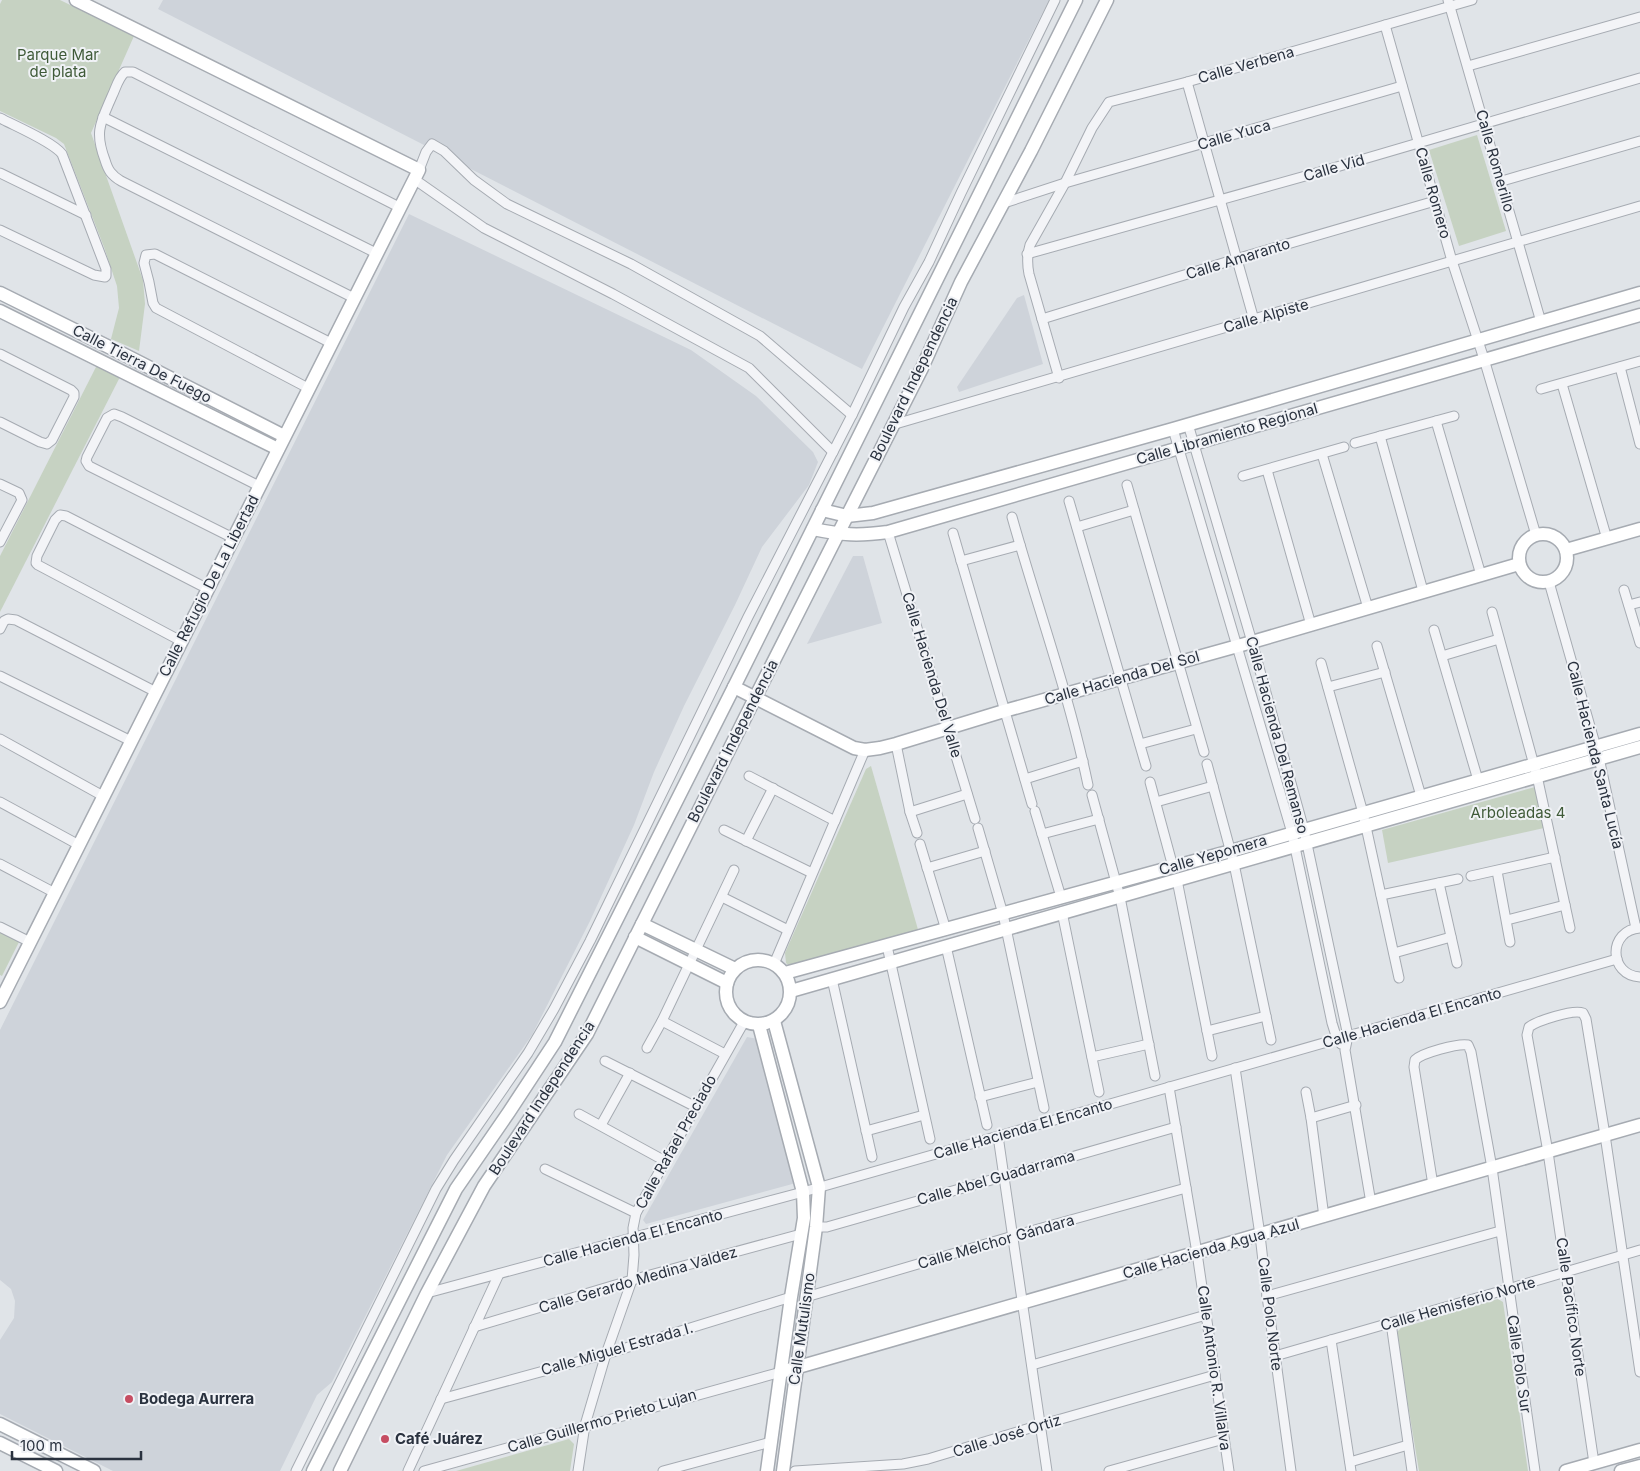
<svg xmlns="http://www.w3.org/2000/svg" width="1640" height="1471" viewBox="0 0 1640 1471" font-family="Inter,sans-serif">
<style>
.built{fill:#ced3da}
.green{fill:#c6d2c2}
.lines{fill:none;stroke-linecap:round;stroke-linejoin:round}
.street-casing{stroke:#a6abb2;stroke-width:11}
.secondary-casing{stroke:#a6abb2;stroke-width:15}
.street{stroke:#f3f4f7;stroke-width:9}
.secondary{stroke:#fff;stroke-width:12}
.poi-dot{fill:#c64d62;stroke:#f0f2f6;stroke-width:2}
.labels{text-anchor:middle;stroke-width:4;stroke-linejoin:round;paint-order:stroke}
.park-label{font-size:15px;fill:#3f5a38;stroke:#f0f2f6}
.street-label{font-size:15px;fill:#2a323f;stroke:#f0f2f6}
.poi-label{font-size:15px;font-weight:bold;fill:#2a323f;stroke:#f0f2f6;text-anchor:start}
</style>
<rect width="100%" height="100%" fill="#e0e4e8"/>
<g class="built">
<path d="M163,0H1049L862,369L158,9Z"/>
<path d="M409,214L691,350L756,396L813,452L818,462L809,485L762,547L735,605L684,706L654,772L634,825L590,921L532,1035L447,1155L332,1382L317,1395L280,1471H113L0,1414V1340L14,1318L15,1301L11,1289L0,1280V1030Z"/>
<path d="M1024,295L1043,364L959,392L957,387L1017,298Z"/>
<path d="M853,556H863L882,623L807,644Z"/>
<path d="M747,1037L758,1039L796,1183L646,1224L643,1220Z"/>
</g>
<g class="green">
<path d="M2,0H60L134,36L91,133L143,280L145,304L139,351L111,339L119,308L117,286L104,247L64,144L56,138L0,111V4Z"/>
<path d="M1477,135L1506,231L1459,246L1429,150Z"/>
<path d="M97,365L120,377L0,612V556Z"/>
<path d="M871,766L919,933L793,969L786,963L785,953L866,769Z"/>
<path d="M1535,787L1544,828L1388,863L1382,830Z"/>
<path d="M0,932L19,942L2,976L0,975Z"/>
<path d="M1498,1299L1503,1302L1528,1471H1419L1396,1333L1401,1328Z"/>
<path d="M569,1439L574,1444L570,1471H456Z"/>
</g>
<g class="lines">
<defs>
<g id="street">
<path d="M1448,0L1541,322"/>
<path d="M1385,25L1452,261L1484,359L1536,535"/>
<path d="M1468,66L1640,17"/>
<path d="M1187,82L1254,320"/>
<path d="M103,117L376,253"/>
<path d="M0,118C15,126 53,142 62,154L106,269V276L105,277L94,275L0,230"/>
<path d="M419,170L426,152L432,144L444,151L474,180L507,204L631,264L760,336L852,415"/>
<path d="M0,173L86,215"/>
<path d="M414,179L484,228L613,294L749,368L833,452"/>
<path d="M1502,181L1640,141"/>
<path d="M1004,203L1065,183L1402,86"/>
<path d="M1027,254L1316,173L1640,78"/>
<path d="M354,298L121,181C111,175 108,170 105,160C94,131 101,122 112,96C116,88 118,78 125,72H133L399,207"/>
<path d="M1042,319L1236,259L1435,201"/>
<path d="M0,354L71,390L74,393V397L52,440L47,444L40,442L0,422"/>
<path d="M1620,367L1640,444"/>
<path d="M1059,378L1029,274C1027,264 1027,255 1030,245L1065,183L1092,128L1109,102L1187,82L1472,0"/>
<path d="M1562,384L1607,539"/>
<path d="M308,388L156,308L153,303L149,282L144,263L146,255L155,254L331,343"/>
<path d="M1541,389L1640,361"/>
<path d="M1436,421L1481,575"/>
<path d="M1188,424L1252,642L1304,830L1348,1036L1345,1050L1371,1203"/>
<path d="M892,425L1640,206"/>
<path d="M1173,429L1292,833L1332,1023L1337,1039L1341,1044"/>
<path d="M1380,436L1423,591"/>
<path d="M1355,443L1454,416"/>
<path d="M1322,454L1368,608"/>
<path d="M1267,470L1311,625"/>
<path d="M1243,476L1344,447"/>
<path d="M0,484L19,493L22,500L0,542"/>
<path d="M1127,485L1204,752"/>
<path d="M1069,501L1146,766"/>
<path d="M1012,517C1037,606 1069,694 1088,785"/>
<path d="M1077,527L1134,510"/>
<path d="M888,532L975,819"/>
<path d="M953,533L1032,804"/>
<path d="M233,538L89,466L86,461L87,457L107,418L114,414L122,417L259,486"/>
<path d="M961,561L1020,545"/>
<path d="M1549,582L1599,758L1636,928"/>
<path d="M1624,590L1640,643"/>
<path d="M1629,605L1640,602"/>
<path d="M1492,612L1537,776L1570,928"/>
<path d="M0,629L4,621L8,619L16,620L156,692"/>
<path d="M1434,630L1478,780"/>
<path d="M181,641L38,565L36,563L37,556L55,520L60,515L66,516L208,589"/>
<path d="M1377,646L1421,796"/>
<path d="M1442,656L1499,639"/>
<path d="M1321,663L1363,813L1399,978"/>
<path d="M0,676L131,741"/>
<path d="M1328,687L1385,672"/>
<path d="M0,739L103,796"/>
<path d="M896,744L910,812L917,833"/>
<path d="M1140,744L1196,729"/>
<path d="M1207,764L1234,864L1271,1040"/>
<path d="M749,776L835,821"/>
<path d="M1025,779L1083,761"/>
<path d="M1150,782L1173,867"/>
<path d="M1092,795L1120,897L1155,1076"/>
<path d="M0,802L79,845"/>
<path d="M1156,802L1213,786"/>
<path d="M1035,811L1061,897"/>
<path d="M910,812L967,794"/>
<path d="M978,828L1003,914L1044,1108"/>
<path d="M724,830L812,873"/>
<path d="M1042,834L1099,819"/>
<path d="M746,841L773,788"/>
<path d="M920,844L946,930"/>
<path d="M0,864L55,893"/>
<path d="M927,868L985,851"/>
<path d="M1497,871L1510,942"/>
<path d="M1471,876L1555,857"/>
<path d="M1177,880L1212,1056"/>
<path d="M1439,883L1457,963"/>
<path d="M1381,895L1458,879"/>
<path d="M722,897L788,930"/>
<path d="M1062,912L1099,1092"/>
<path d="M1507,920L1565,905"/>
<path d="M0,927L30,942"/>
<path d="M1640,928C1608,930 1608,975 1640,977"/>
<path d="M887,946L930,1139"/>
<path d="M946,946L987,1125"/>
<path d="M1394,953L1451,937"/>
<path d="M774,964L865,750"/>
<path d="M832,979L872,1157"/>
<path d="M662,1021L725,1054"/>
<path d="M1207,1031L1266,1016"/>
<path d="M647,1048L662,1021L734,870"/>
<path d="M1092,1057L1149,1044"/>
<path d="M605,1061L696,1107"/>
<path d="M1235,1068L1260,1235L1267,1296L1291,1471"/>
<path d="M1169,1087L1197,1253L1229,1471"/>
<path d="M1306,1092L1311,1118L1324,1217"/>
<path d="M980,1097L1038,1082"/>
<path d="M579,1114L665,1161"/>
<path d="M1311,1118L1356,1105"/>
<path d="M601,1125L630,1073"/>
<path d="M866,1131L924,1115"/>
<path d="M998,1136L1047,1471"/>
<path d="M545,1169L636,1213"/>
<path d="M1433,1185L1414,1067L1415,1060C1422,1053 1458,1043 1468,1045L1471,1052L1492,1168L1535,1471"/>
<path d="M816,1227H827L1176,1127"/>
<path d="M427,1293L803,1192L1617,959"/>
<path d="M1267,1296L1500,1231"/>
<path d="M806,1297L1013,1236L1186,1188"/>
<path d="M1391,1323L1412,1471"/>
<path d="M474,1327L632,1280L801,1234"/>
<path d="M1331,1340L1351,1471"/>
<path d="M1275,1356L1508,1289L1640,1250"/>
<path d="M1032,1365L1206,1315"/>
<path d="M441,1399L606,1354L791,1297"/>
<path d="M1350,1462L1408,1445"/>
<path d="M1594,1463L1548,1152L1527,1035L1529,1027C1537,1021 1573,1009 1583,1013L1586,1019L1605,1135L1640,1372"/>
<path d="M296,1471L436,1189L454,1160L528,1053L554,1009L590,941L748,617L852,415L904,307L929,262L961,193L1055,0"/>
<path d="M408,1471L499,1274"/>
<path d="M424,1471L781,1372"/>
<path d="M578,1471L585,1425L606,1354L632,1280L634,1255L633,1228L636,1213L744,1022"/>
<path d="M663,1471L771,1442"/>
<path d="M795,1471L903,1464L928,1459L1040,1425L1215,1375"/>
<path d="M1109,1471L1224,1439"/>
</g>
<g id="secondary">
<path d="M0,293L121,353L284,436"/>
<path d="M0,311L278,449"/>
<path d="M822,510L847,516L873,513L1173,429L1640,293"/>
<path d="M813,529C842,535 858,536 888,532L1640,315"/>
<circle cx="1543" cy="558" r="24"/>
<path d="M1566,550L1640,529"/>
<path d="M734,687L854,748L865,750L880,748L896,744L1004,711L1252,642L1519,564"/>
<path d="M642,924L735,969"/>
<path d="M635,937L727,983"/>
<circle cx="758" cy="992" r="32"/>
<path d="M785,973L1231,851L1640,734"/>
<path d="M791,991L1640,747"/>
<path d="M0,1002L419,170L76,0"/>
<path d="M774,1021L819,1187L816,1227L783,1471"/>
<path d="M759,1025L803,1192L804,1218L791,1297L767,1471"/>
<path d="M781,1372L1640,1125"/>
<path d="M0,1424L94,1471"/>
<path d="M0,1443L56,1471"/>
<path d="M313,1471L456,1189L509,1112L555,1042L734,687L1076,0"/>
<path d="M340,1471L427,1293L484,1186L587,1034L755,698L922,368L961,282L1031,151L1107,0"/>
<path d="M1566,1471L1640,1450"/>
<path d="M1621,1471L1640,1466"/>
</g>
</defs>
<use href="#street" class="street-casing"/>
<use href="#secondary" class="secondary-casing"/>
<use href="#street" class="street"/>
<use href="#secondary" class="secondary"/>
</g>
<g class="poi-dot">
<circle cx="129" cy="1399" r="5"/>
<circle cx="385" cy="1439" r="5"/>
</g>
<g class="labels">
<g class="park-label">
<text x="58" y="60">Parque Mar<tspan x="58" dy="17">de plata</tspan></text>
<text x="1518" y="818">Arboleadas 4</text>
</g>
<g class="street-label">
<text transform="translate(1246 65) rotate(-16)" y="5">Calle Verbena</text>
<text transform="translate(1234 135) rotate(-16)" y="5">Calle Yuca</text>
<text transform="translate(1495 161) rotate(74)" y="5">Calle Romerillo</text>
<text transform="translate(1334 168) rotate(-16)" y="5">Calle Vid</text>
<text transform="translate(1433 193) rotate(74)" y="5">Calle Romero</text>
<text transform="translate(1238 259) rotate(-17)" y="5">Calle Amaranto</text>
<text transform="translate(1266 316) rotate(-16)" y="5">Calle Alpiste</text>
<text transform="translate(142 364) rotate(27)" y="5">Calle Tierra De Fuego</text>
<text transform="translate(914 379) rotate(-64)" y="5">Boulevard Independencia</text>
<text transform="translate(1227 434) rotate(-16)" y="5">Calle Libramiento Regional</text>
<text transform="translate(209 586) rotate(-63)" y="5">Calle Refugio De La Libertad</text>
<text transform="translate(932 675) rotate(73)" y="5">Calle Hacienda Del Valle</text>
<text transform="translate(1122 678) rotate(-16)" y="5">Calle Hacienda Del Sol</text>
<text transform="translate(1277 735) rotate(75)" y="5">Calle Hacienda Del Remanso</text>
<text transform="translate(733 741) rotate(-63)" y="5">Boulevard Independencia</text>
<text transform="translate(1595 755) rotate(76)" y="5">Calle Hacienda Santa Lucía</text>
<text transform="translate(1213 855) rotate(-16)" y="5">Calle Yepomera</text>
<text transform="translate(1412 1018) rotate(-16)" y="5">Calle Hacienda El Encanto</text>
<text transform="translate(542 1098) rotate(-57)" y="5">Boulevard Independencia</text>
<text transform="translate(1023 1129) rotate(-16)" y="5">Calle Hacienda El Encanto</text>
<text transform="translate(676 1142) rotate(-61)" y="5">Calle Rafael Preciado</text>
<text transform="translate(996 1178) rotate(-16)" y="5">Calle Abel Guadarrama</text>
<text transform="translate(633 1238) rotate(-15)" y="5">Calle Hacienda El Encanto</text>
<text transform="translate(996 1242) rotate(-16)" y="5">Calle Melchor Gándara</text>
<text transform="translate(1211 1249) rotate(-16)" y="5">Calle Hacienda Agua Azul</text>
<text transform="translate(638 1280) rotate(-16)" y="5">Calle Gerardo Medina Valdez</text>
<text transform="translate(1458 1304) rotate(-16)" y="5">Calle Hemisferio Norte</text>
<text transform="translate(1571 1307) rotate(82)" y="5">Calle Pacífico Norte</text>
<text transform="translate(1270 1314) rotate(83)" y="5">Calle Polo Norte</text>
<text transform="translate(802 1329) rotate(-82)" y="5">Calle Mutulismo</text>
<text transform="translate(617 1349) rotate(-16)" y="5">Calle Miguel Estrada I.</text>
<text transform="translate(1519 1364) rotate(82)" y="5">Calle Polo Sur</text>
<text transform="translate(1214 1368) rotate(82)" y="5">Calle Antonio R. Villalva</text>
<text transform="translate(602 1421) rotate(-16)" y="5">Calle Guillermo Prieto Lujan</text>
<text transform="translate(1007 1436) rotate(-17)" y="5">Calle José Ortiz</text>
</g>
<g class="poi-label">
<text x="139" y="1404">Bodega Aurrera</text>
<text x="395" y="1444">Café Juárez</text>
</g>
</g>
<path d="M12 1451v8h129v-8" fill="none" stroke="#2a323f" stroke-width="2.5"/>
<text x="20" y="1451" font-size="15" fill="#2a323f" stroke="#f0f2f6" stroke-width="4" paint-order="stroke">100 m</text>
</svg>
